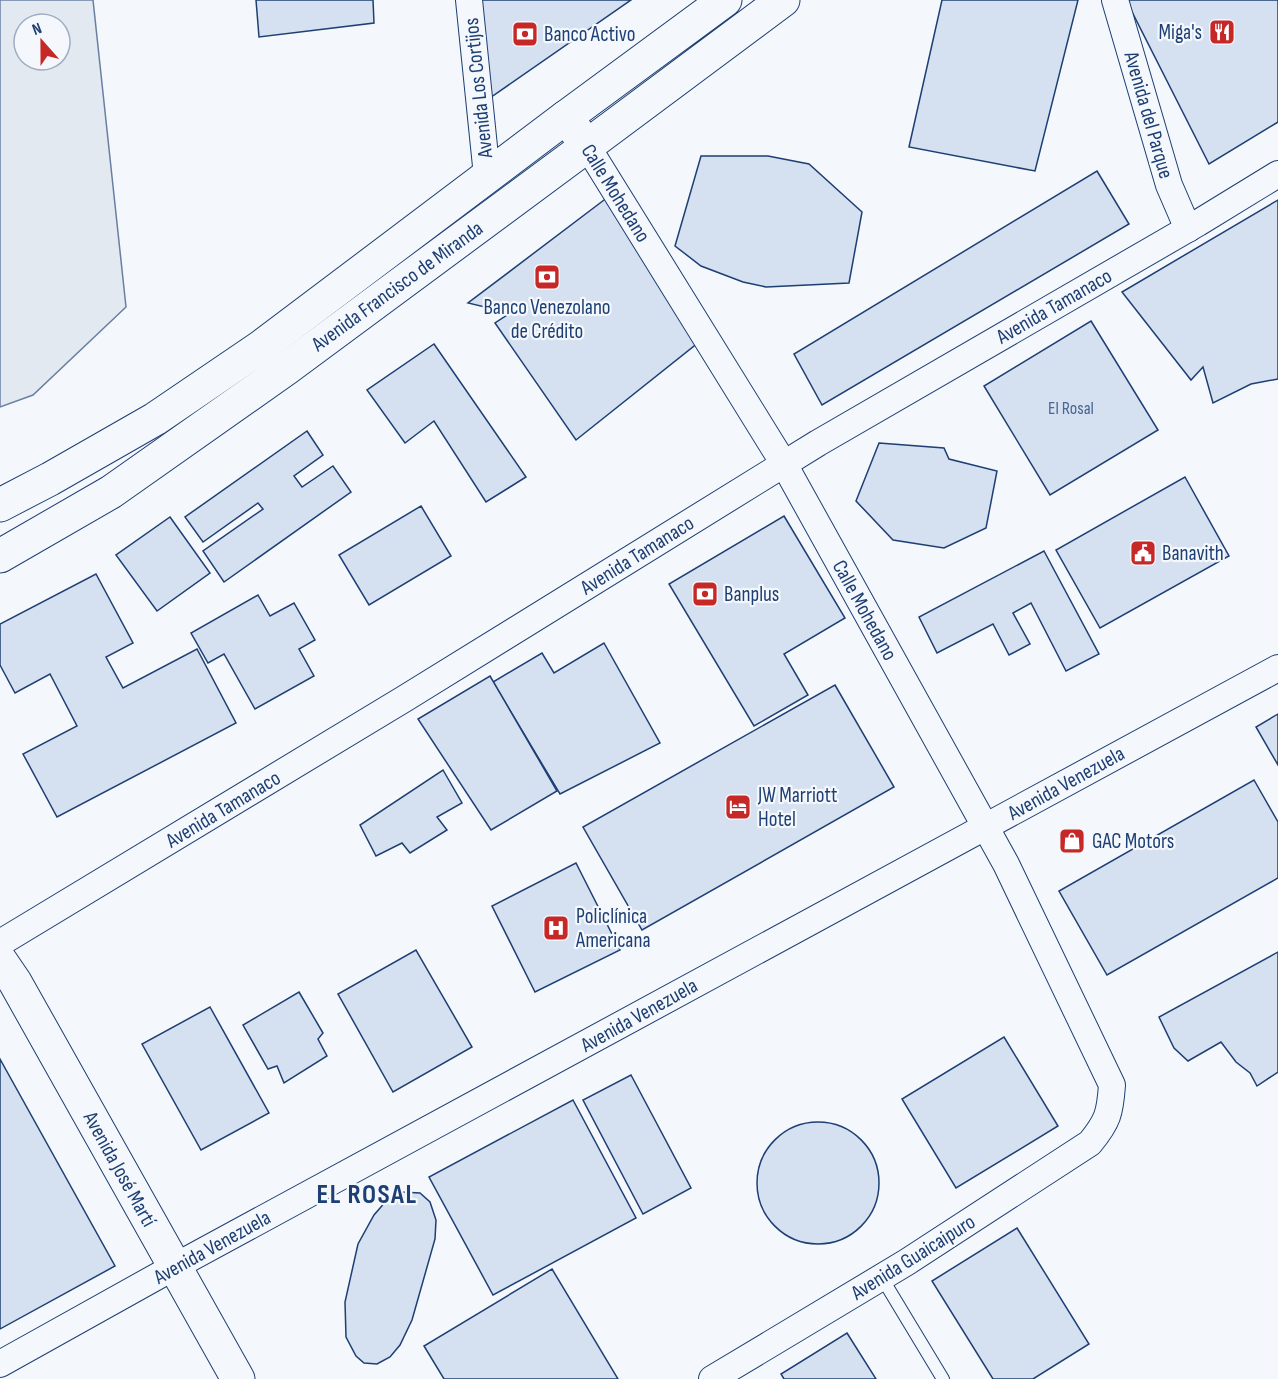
<svg xmlns="http://www.w3.org/2000/svg" width="1278" height="1379" viewBox="0 0 1278 1379" font-family="'Sofia Sans Condensed',sans-serif">
<style>
.green{fill:#e3e9f0;stroke:#687fa3;stroke-width:1.5;fill-rule:evenodd}
.building{fill:#d5e0f0;stroke:#1d3f73;stroke-width:1.5}
.lines{fill:none;stroke-linecap:round;stroke-linejoin:round}
.lane-casing{stroke:#1d3f73;stroke-width:14}
.street-casing{stroke:#1d3f73;stroke-width:28}
.secondary-casing{stroke:#1d3f73;stroke-width:35}
.primary-casing{stroke:#1d3f73;stroke-width:35}
.lane{stroke:#f4f7fb;stroke-width:12}
.street{stroke:#f4f7fb;stroke-width:26}
.secondary{stroke:#f4f7fb;stroke-width:33}
.primary{stroke:#f4f7fb;stroke-width:33}
.labels{text-anchor:middle;stroke-width:4.5;stroke-linejoin:round;paint-order:stroke}
.number-label{font-size:18px;fill:#4b6792}
.poi-label{font-size:21px;fill:#1d3f73;stroke:#f4f7fb;text-anchor:start}
.street-label{font-size:21px;fill:#1d3f73;stroke:#f4f7fb}
.district-label{font-size:27px;font-weight:bold;letter-spacing:1.5px;fill:#1d3f73;stroke:#f4f7fb}
</style>
<rect width="100%" height="100%" fill="#f4f7fb"/>
<path class="green" d="M0,0H93L126,307L33,395L0,407ZM24,24H60V60H24Z"/>
<g class="building">
<path d="M256,0H373L374,23L259,37Z"/>
<path d="M479,0H631L487,100Z"/>
<path d="M942,0H1078L1035,171L909,147Z"/>
<path d="M1126,0H1278V122L1209,164Z"/>
<path d="M701,156H768L809,164L862,212L849,283L766,287L743,282L701,266L675,246Z"/>
<path d="M1097,171L1129,224L822,405L794,354Z"/>
<path d="M608,197L699,342L576,440L495,323L510,313L468,303Z"/>
<path d="M1278,200V379L1251,384L1213,403L1203,367L1191,380L1122,292Z"/>
<path d="M1091,321L1158,430L1050,495L984,386Z"/>
<path d="M434,344L526,477L486,502L434,421L405,443L367,390Z"/>
<path d="M307,431L323,455L294,476L302,487L333,466L351,492L224,582L203,551L263,509L258,503L203,542L185,517Z"/>
<path d="M879,443L944,448L949,459L997,471L986,528L944,548L893,540L856,501Z"/>
<path d="M1185,477L1229,556L1100,628L1056,550Z"/>
<path d="M421,506L451,556L369,605L339,555Z"/>
<path d="M784,516L845,618L784,654L808,695L754,726L669,584Z"/>
<path d="M170,517L210,573L157,611L116,555Z"/>
<path d="M1044,551L1099,654L1066,671L1031,603L1013,613L1030,644L1009,655L993,624L937,653L919,617Z"/>
<path d="M96,574L133,643L106,657L123,688L197,649L236,723L57,817L23,754L77,726L50,674L15,693L0,665V624Z"/>
<path d="M258,595L270,616L294,603L315,640L299,649L314,676L255,709L224,654L208,663L191,633Z"/>
<path d="M604,643L660,743L560,794L493,682L542,653L554,673Z"/>
<path d="M490,676L557,791L491,830L418,719Z"/>
<path d="M835,685L894,787L642,930L583,827Z"/>
<path d="M1278,714V765L1256,727Z"/>
<path d="M443,770L462,803L437,817L447,830L410,853L402,843L376,856L360,825Z"/>
<path d="M1254,780L1278,822V878L1107,975L1059,891Z"/>
<path d="M576,863L620,950L535,992L492,906Z"/>
<path d="M416,950L472,1047L393,1092L338,994Z"/>
<path d="M1278,952V1072L1257,1086L1250,1073L1236,1062L1221,1042L1188,1061L1174,1048L1159,1017Z"/>
<path d="M299,992L323,1033L318,1039L327,1056L284,1083L277,1066L268,1069L243,1025Z"/>
<path d="M210,1007L269,1113L201,1150L142,1044Z"/>
<path d="M1004,1037L1058,1126L956,1188L902,1099Z"/>
<path d="M0,1059L115,1266L0,1329Z"/>
<path d="M631,1075L691,1188L643,1214L583,1100Z"/>
<path d="M573,1100L636,1218L493,1295L429,1177Z"/>
<circle cx="818" cy="1183" r="61"/>
<path d="M402,1192L420,1193L430,1202L436,1220L435,1239L412,1320L400,1345L390,1357L377,1364L364,1363L356,1356L346,1337L345,1302L358,1244L374,1215L387,1200Z"/>
<path d="M1017,1228L1089,1344L1033,1379H993L932,1281Z"/>
<path d="M552,1269L618,1379H444L424,1346Z"/>
<path d="M847,1333L876,1379H784L781,1374Z"/>
</g>
<g class="lines">
<defs>
<path id="lane" d="M882,1278L943,1379"/>
<g id="street">
<path d="M469,0L487,176"/>
<path d="M1115,0L1169,185L1188,229"/>
<path d="M587,146L784,464L1006,864L1112,1085C1110,1113 1108,1121 1090,1143L907,1262L712,1379"/>
<path d="M0,943L404,699L818,443L1198,223L1278,174"/>
<path d="M0,1364L174,1267L1278,668"/>
</g>
<g id="secondary">
<path d="M0,505L50,479L155,419L261,347L566,117"/>
<path d="M0,556L111,492L287,368L587,146"/>
<path d="M0,960L15,982L238,1379"/>
</g>
<path id="primary" d="M725,0L566,117L587,146L783,0"/>
</defs>
<use href="#lane" class="lane-casing"/>
<use href="#street" class="street-casing"/>
<use href="#secondary" class="secondary-casing"/>
<use href="#primary" class="primary-casing"/>
<use href="#lane" class="lane"/>
<use href="#street" class="street"/>
<use href="#secondary" class="secondary"/>
<use href="#primary" class="primary"/>
</g>
<defs>
<symbol id="restaurant-square" viewBox="-11 -11 22 22"><rect x="-9" y="-9" width="18" height="18" rx="4" fill="#c62828" stroke="#f4f7fb"/><path d="M-5-6h1v4h1v-4h1v4h1v-4h1v5L-1.5 .5V6h-2V.5L-5-1ZM5-6V6H3V1.5H1.5Q1.5-4 5-6Z" fill="#fff"/></symbol>
<symbol id="bank-square" viewBox="-11 -11 22 22"><rect x="-9" y="-9" width="18" height="18" rx="4" fill="#c62828" stroke="#f4f7fb"/><path d="M-6-4H6V4H-6ZM0-2.3a2.3 2.3 0 1 0 0 4.6a2.3 2.3 0 1 0 0-4.6Z" fill="#fff"/></symbol>
<symbol id="civic-square" viewBox="-11 -11 22 22"><rect x="-9" y="-9" width="18" height="18" rx="4" fill="#c62828" stroke="#f4f7fb"/><path d="M-.6-6.5H3V-4.5H.6V-3L4-1V1h2V6H-6V1h2V-1L-.6-3ZM-1.2 2.5V6h2.4V2.5Z" fill="#fff"/></symbol>
<symbol id="hotel-square" viewBox="-11 -11 22 22"><rect x="-9" y="-9" width="18" height="18" rx="4" fill="#c62828" stroke="#f4f7fb"/><path d="M-6-4.5h1.5V1H6V5H4.5V3h-9V5H-6ZM-4 0a1.8 1.8 0 1 1 3.6 0ZM.5 0V-2.5h3Q6-2.5 6 0Z" fill="#fff"/></symbol>
<symbol id="shop-square" viewBox="-11 -11 22 22"><rect x="-9" y="-9" width="18" height="18" rx="4" fill="#c62828" stroke="#f4f7fb"/><path d="M-5-2.5h2.3a2.7 3.5 0 0 1 5.4 0H5L5.5 6h-11ZM-1.5-2.5h3a1.5 2.3 0 0 0-3 0Z" fill="#fff"/></symbol>
<symbol id="hospital-square" viewBox="-11 -11 22 22"><rect x="-9" y="-9" width="18" height="18" rx="4" fill="#c62828" stroke="#f4f7fb"/><path d="M-5-5h3v3.5h4V-5h3V5h-3V1.5h-4V5h-3Z" fill="#fff"/></symbol>
</defs>
<g fill-rule="evenodd">
<use href="#restaurant-square" x="1207" y="17" width="30" height="30"/>
<use href="#bank-square" x="510" y="19" width="30" height="30"/>
<use href="#bank-square" x="532" y="262" width="30" height="30"/>
<use href="#civic-square" x="1128" y="538" width="30" height="30"/>
<use href="#bank-square" x="690" y="579" width="30" height="30"/>
<use href="#hotel-square" x="723" y="792" width="30" height="30"/>
<use href="#shop-square" x="1057" y="826" width="30" height="30"/>
<use href="#hospital-square" x="541" y="913" width="30" height="30"/>
</g>
<g class="labels">
<g class="number-label">
<text x="1071" y="414">El Rosal</text>
</g>
<g class="poi-label">
<text x="1202" y="39" text-anchor="end">Miga's</text>
<text x="544" y="41">Banco Activo</text>
<text x="547" y="314" text-anchor="middle">Banco Venezolano<tspan x="547" dy="24">de Crédito</tspan></text>
<text x="1162" y="560">Banavith</text>
<text x="724" y="601">Banplus</text>
<text x="758" y="802">JW Marriott<tspan x="758" dy="24">Hotel</tspan></text>
<text x="1092" y="848">GAC Motors</text>
<text x="576" y="923">Policlínica<tspan x="576" dy="24">Americana</tspan></text>
</g>
<g class="street-label">
<text transform="translate(478 88) rotate(-96)" y="7">Avenida Los Cortijos</text>
<text transform="translate(1149 115) rotate(74)" y="7">Avenida del Parque</text>
<text transform="translate(616 193) rotate(58)" y="7">Calle Mohedano</text>
<text transform="translate(397 286) rotate(-36)" y="7">Avenida Francisco de Miranda</text>
<text transform="translate(1054 306) rotate(-30)" y="7">Avenida Tamanaco</text>
<text transform="translate(637 555) rotate(-32)" y="7">Avenida Tamanaco</text>
<text transform="translate(865 610) rotate(61)" y="7">Calle Mohedano</text>
<text transform="translate(1066 783) rotate(-29)" y="7">Avenida Venezuela</text>
<text transform="translate(223 809) rotate(-31)" y="7">Avenida Tamanaco</text>
<text transform="translate(639 1015) rotate(-29)" y="7">Avenida Venezuela</text>
<text transform="translate(120 1169) rotate(61)" y="7">Avenida José Martí</text>
<text transform="translate(212 1247) rotate(-29)" y="7">Avenida Venezuela</text>
<text transform="translate(913 1257) rotate(-32)" y="7">Avenida Guaicaipuro</text>
</g>
<g class="district-label">
<text x="367" y="1203">EL ROSAL</text>
</g>
</g>
<g transform="translate(42 42) rotate(339)"><circle r="28" fill="#f4f7fb" stroke="#9eadc5" stroke-width="1.5"/>
<path d="M0-4.5L10 22L0 15L-10 22Z" fill="#c62828"/>
<text y="-9" font-size="16" font-weight="bold" text-anchor="middle" fill="#1d3f73">N</text>
</g>
</svg>
